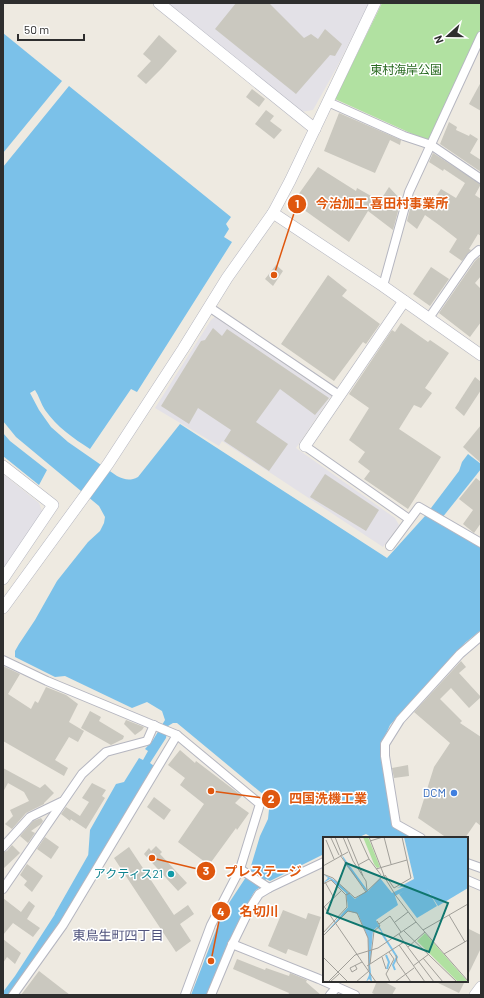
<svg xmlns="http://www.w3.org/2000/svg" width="484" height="998" viewBox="0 0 484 998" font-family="Barlow,'Noto Sans JP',sans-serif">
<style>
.industrial{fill:#e3e1e7}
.green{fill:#b1e1a1}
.water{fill:#7bc1e9}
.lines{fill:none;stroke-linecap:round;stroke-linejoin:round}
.stream{stroke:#7bc1e9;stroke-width:2.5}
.building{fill:#cac8bf}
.street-casing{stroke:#b5b6c0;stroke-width:10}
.secondary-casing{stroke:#b5b6c0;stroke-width:12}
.street{stroke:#fff;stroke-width:8}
.secondary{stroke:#fff;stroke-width:11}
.shop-dot{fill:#3f7fe0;stroke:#fff;stroke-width:1.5}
.culture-dot{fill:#0f9aa8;stroke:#fff;stroke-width:1.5}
.labels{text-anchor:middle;stroke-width:3;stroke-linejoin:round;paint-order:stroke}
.park-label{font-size:12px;fill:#27691f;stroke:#fff}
.shop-label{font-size:12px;fill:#366cbe;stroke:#fff;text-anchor:end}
.culture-label{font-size:12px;fill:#0d838f;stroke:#fff;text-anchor:end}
.neighbourhood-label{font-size:13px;fill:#50537d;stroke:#fff}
.inset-river{fill:none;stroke:#7bc1e9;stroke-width:2}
.inset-road{fill:none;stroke:#a19f99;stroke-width:1}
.view{fill:#0f766e;fill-opacity:0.15;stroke:#0f766e;stroke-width:2}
.inset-edge{fill:none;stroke:#2e2e2e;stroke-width:2}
.leader{fill:none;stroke:#df570e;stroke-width:1.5}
.callout-dot{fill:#df570e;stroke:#fff;stroke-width:1.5}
.mark-label{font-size:12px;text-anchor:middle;font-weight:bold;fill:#fff}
.callout-label{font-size:13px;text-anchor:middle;font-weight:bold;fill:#df570e;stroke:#fff;stroke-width:3;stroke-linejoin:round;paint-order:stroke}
</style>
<rect width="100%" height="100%" fill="#eeeae1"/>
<g class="industrial">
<path d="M165,3H369L337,67L313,110L301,112Z"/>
<path d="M215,317L331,396L296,448L395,518L399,525L383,547L222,441L219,446L155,408L211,320Z"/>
<path d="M3,474L39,503L42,511L3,569Z"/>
</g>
<path class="green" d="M382,3H481V28L428,141L335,99Z"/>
<g class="water">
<path d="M3,33L62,81L3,153Z"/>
<path d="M69,86L231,217L226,224L229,229L224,237L232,242L137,392L131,389L90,449C73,438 57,427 45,410C41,404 39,396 35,390L30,393L39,410L51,427L68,442L117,476C125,480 130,481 138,477L180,424L387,558L425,516L459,471L462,462L468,454L481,464V469L438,523L481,548V630L466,642L390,725L381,745V754L392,826L413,838H373L366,834L357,838H324V854L270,881L266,879L261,887C252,890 251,900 247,907C231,935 219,965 207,995H191L223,912L252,868L251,866L260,836L268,819L270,800L177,723H173L168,726L166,738L150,763L154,766L84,886L12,995H3V992L15,976L57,911L88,858L90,830L116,784L124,782L139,758L143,760L148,751L145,749L153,740L165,720L162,711L147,702L132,708L65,676L55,677L15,657V651L19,644L35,620L57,581L88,542L100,531L104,523L105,517L99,506L16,437L3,421V167Z"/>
<path d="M3,433L10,441L47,470L39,485L3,456Z"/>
</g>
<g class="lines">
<path class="stream" d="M56,914L89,856"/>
</g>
<g class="building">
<path d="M236,3H269L304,38L311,34L318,39L325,29L342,44L335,56L330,55L296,94L215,29Z"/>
<path d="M159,35L177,51L161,69L146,84L137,76L151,61L143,54Z"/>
<path d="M481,82V111L469,104Z"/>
<path d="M252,89L265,99L259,107L246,97Z"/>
<path d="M266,110L274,116L270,121L282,130L274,139L255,124Z"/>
<path d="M339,113L401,140L400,145L390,140L375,173L324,151Z"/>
<path d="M449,122L457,127L456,130L469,136L470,134L478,139L470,153L481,160V172L440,144Z"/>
<path d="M433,153L481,184L475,195L481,199V236L478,234L469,249L471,250L462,261L449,252L457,239L439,225L425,215L417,229L407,221L413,197L430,205L441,189L456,198L465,183L444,169L443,171L429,162Z"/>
<path d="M318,167L356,191L357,188L380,201L389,187L401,200L393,230L368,211L349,242L293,202Z"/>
<path d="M479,257L481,259V276L475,283L481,289V322L470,337L439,313L475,261Z"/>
<path d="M276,265L283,271L273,286L265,279Z"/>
<path d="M431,267L449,279L430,306L413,294Z"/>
<path d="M328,275L347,290L342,296L380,324L366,344L363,342L334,381L281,344Z"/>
<path d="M401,323L428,342L430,340L449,353L425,388L432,393L421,408L414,405L399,429L441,457L408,509L364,479L370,471L358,462L365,452L349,440L369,408L349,394L392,330L395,332Z"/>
<path d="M213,328L222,336L227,329L329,398L315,415L280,389L256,422L288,444L269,471L224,441L231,430L198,408L189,424L161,406L201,341L205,340Z"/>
<path d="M475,377L481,382V390L464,416L455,408Z"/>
<path d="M481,425V463L463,447Z"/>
<path d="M325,474L379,510L366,531L310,497Z"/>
<path d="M476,478L481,482V523L474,533L463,524L473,510L459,499Z"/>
<path d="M461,661L466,667L459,673L481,697L469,708L451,688L440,699L462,721L460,723L481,737V826L476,822L465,838H447L418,818L434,767L450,743L414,712Z"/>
<path d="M3,666L20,674L8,694L31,709L35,701L38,703L46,687L66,695L78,704L69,722L84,731L78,742L69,737L55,760L68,768L64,776L3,741Z"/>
<path d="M90,711L101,717L99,721L124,736L123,739L111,745L81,728Z"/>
<path d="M126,720L144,727L142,730L135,735L124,724Z"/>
<path d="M180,750L195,763L196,761L242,796L235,803L249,813L237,830L236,828L209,865L178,842L204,804L180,785L185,778L168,765Z"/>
<path d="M408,765L409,776L394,778L392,768Z"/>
<path d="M3,768L40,788L45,784L54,793L44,803V804L26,813L12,829L5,824L13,816L10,810L29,801L24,792L8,783L3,792Z"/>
<path d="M92,783L106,790L102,796L105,798L86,829L71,819L70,821L61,814L66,807L80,816L89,802L82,798Z"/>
<path d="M154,797L171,810L164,820L147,807Z"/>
<path d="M41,818L43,821L41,824L31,831L35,833L28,843L20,836L33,821Z"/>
<path d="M45,837L59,847L51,859L37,849Z"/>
<path d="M12,845L20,853L3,869V852L7,851Z"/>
<path d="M156,846L162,852L160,854L187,883L178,891L144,854L149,848L151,851Z"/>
<path d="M129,847L174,915L188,905L194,914L180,924L191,941L176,952L114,858Z"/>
<path d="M27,864L43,876L32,892L24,885L27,881L20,875Z"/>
<path d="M3,898L21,912L29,901L35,906L27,919L40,928L33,937L13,923L3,935Z"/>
<path d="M283,910L306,919L308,913L321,917L307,956L288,949L286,954L268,946Z"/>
<path d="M467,928L481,935V948L467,977Z"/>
<path d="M3,939L21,953L15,964L7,957L3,963Z"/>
<path d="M237,959L265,970L266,968L289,976L290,973L307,980L306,982L321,995H288L289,993L233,969Z"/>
<path d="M39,971L70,995H21Z"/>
<path d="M377,981H383L396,988L392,995H376L372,993Z"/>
<path d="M434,981H465L459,993Z"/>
</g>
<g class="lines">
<defs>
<g id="street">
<path d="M328,102L404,136L431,145L481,179"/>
<path d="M383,286L409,192L481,36"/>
<path d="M209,307L339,395"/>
<path d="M429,318L471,257L479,250L481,251"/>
<path d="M305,446L409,519"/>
<path d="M390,546L419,507L481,543"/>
<path d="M3,660L47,681L177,735L260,804L240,869L211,925L185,995"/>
<path d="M421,838L396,824L385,756V744L400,720L460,654L481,636"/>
<path d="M3,847L30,817L61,802"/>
<path d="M467,863L481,868"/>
<path d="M240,869L269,888L324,862"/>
<path d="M467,880L481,886"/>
<path d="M3,889L82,774L106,752L147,741L154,725"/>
<path d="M232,944L319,979L355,995"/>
<path d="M13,995L63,925L177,735"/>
<path d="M211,995L231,947L250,908L259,894L269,888"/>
<path d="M330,995L337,987"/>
</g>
<g id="secondary">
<path d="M159,3L315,129"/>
<path d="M273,213L383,286L481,355"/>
<path d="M305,446L404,301"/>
<path d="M3,466L53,505L3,579"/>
<path d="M3,608L108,464L183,349L227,278L273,213L290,181L375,3"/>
<path d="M475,995L481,987"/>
</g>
</defs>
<use href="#street" class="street-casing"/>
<use href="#secondary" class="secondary-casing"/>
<use href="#street" class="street"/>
<use href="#secondary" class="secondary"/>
</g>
<circle class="shop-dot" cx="454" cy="793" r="4"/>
<circle class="culture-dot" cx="171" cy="874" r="4"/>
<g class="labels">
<g class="park-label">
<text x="406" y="74">東村海岸公園</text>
</g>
<g class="shop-label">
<text x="446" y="797">DCM</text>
</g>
<g class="culture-label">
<text x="163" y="878">アクティス21</text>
</g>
<g class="neighbourhood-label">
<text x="118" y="940">東鳥生町四丁目</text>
</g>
</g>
<g transform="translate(323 837)">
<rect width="145" height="145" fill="#eeeae1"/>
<path d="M40,0H45L57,30L54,31L51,27ZM102,96L145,145H135L94,104Z" fill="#b1e1a1"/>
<path d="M81,0H145V51L115,69L104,52L114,69L94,81L76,57L81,54L72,59L75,68L53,83L60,96L54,90L50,94L47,127L49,145L46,142L43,145L46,138L45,101L35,77L25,74L0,99L25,70L23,56L7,42L0,46L5,41L0,37L13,44L32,62L43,54L26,32L22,27L19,18L45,54L57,41L69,56L83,49L74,51L91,42Z" fill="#7bc1e9"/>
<path class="inset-river" d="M58,95L74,120L70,128L72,133M63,118L66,125L64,132"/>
<path class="inset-road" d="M12,0L19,18M20,0L30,24L43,44L44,53M24,0L40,39M36,0L46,22L58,38M46,0L62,41L73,59L93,85L145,144M61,0L68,27M8,1L16,18M3,3L11,22M47,4L60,0M17,18L43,55M35,28L46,22M0,29L25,15M53,32L84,23M0,37L10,41L32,61L43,55L61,38M62,38L71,51L88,41L79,0M2,45L11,61M0,47L8,43L23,58M0,68L53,145M1,70L19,53M126,78L142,105M72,85L85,75M56,87L67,79L78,95M100,93L145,67M81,94L134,145M0,96L24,70L23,58L27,56M0,99L25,74L34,76L45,101L46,134M81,105L111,145M76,108L102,145M85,110L102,95M66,115L71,122L63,137L67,145M121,117L145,103M73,118L74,125L88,145M0,120L25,145M59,120L63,132M100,121L120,145M47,127L51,94L57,89L54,84M32,128L34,132L29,135L27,131L39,125M44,129L81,105L76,97M90,129L106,117M5,145L32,118L55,111L93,85M7,145L16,137M33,145L46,134M72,145L91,131"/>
<path class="view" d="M23,26L125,66L106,115L4,76Z"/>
<rect width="145" height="145" class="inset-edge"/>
</g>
<path class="leader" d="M274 275L297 204M211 791L271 799M152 858L206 871M211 961L221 911"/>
<g class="callout-dot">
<circle cx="274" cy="275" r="4"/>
<circle cx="211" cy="791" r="4"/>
<circle cx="152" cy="858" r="4"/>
<circle cx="211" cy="961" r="4"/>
<circle cx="297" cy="204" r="10"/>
<circle cx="271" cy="799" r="10"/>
<circle cx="206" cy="871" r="10"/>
<circle cx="221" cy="911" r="10"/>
</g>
<g class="mark-label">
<text x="297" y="208">1</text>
<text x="271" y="803">2</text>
<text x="206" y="875">3</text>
<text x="221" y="916">4</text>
</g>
<g class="callout-label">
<text x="382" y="208">今治加工 喜田村事業所</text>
<text x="328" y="803">四国洗機工業</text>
<text x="263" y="876">プレステージ</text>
<text x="259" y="916">名切川</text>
</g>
<rect width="484" height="998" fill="none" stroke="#2e2e2e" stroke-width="8"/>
<g transform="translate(448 36) rotate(249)" stroke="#ffffff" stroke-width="3" paint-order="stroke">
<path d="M0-3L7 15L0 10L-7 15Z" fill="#2e2e2e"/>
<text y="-6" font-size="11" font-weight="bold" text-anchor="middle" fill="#2e2e2e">N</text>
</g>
<path d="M18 34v6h66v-6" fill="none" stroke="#2e2e2e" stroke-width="2"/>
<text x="24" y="34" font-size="12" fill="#2e2e2e" stroke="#ffffff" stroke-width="3" paint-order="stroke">50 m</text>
</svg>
